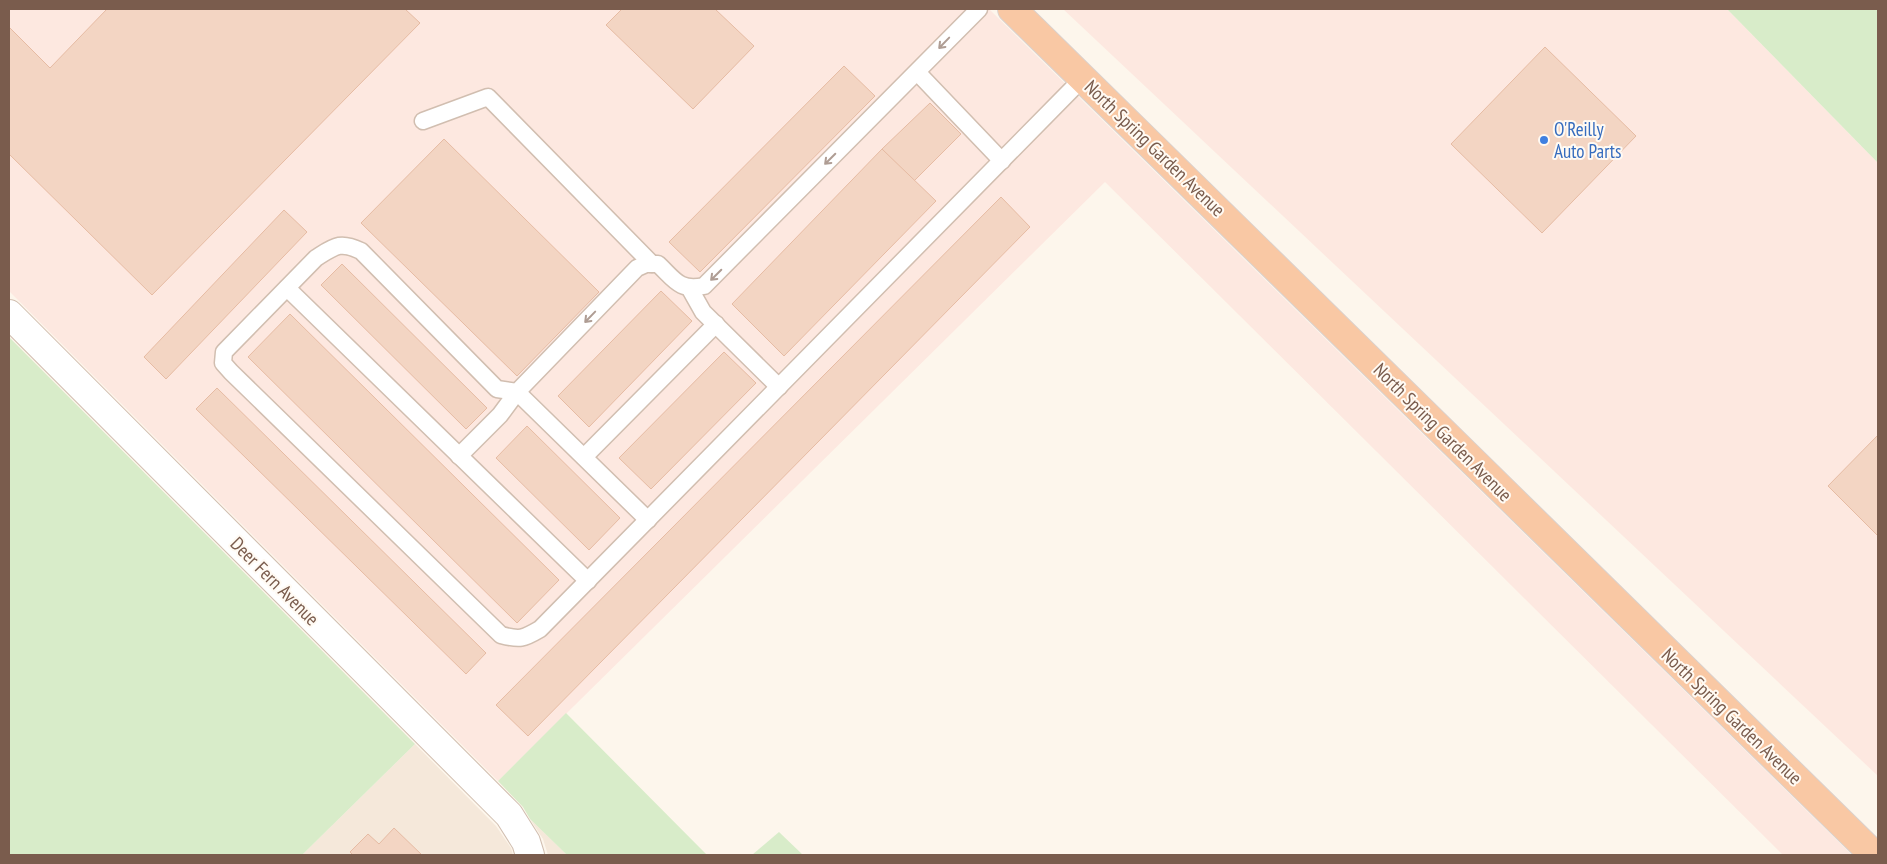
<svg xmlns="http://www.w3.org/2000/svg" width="1887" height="864" viewBox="0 0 1887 864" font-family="'PT Sans Narrow',sans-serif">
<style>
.residential{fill:#f5e8da}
.commercial{fill:#fde8e0}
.green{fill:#d8ecc9}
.building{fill:#f3d5c3;stroke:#e6bba3}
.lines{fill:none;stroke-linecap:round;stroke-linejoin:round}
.service-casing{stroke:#d1beb0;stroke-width:19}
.minor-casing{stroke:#d1beb0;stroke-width:30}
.trunk-casing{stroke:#dad1cd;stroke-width:30}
.service{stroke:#fff;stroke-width:16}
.minor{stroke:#fff;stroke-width:28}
.trunk{stroke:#f9c8a4;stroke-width:28}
.oneway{stroke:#af9d94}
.shop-dot{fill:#3f7fe0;stroke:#fffaf3;stroke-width:2}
.labels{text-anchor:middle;stroke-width:4;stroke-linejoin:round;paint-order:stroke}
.shop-label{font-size:19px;fill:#366cbe;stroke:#fffaf3;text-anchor:start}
.street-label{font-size:19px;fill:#7a5c4d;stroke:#fffaf3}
</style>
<rect width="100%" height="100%" fill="#fdf6ec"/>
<g class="residential">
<path d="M415,744L496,826L511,848L513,855H302Z"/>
<path d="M530,819L567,855H548L543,839Z"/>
</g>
<g class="commercial">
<path d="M9,9H989L1852,855H1783L1105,182L498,781L9,291Z"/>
<path d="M1063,9H1727L1878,163V776Z"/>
</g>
<g class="green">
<path d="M1727,9H1878V163Z"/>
<path d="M9,337L415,744L302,855H9Z"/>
<path d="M566,713L707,855H567L530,819L523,807L498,781Z"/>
<path d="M779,832L803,855H752Z"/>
</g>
<g class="building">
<path d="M107,9H405L420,23L152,295L9,154V27L50,68Z"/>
<path d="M622,9H715L754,46L693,109L606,25Z"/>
<path d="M1545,47L1636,136L1542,233L1451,144Z"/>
<path d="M844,66L875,96L700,272L669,242Z"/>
<path d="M930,103L961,134L914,181L882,149Z"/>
<path d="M444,139L599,292L517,376L361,223Z"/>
<path d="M882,149L936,201L784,356L732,304Z"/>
<path d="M1001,197L1030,227L528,736L496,705Z"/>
<path d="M284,210L307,232L166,379L144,357Z"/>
<path d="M342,264L487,408L466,429L321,285Z"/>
<path d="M661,291L692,321L589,427L558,396Z"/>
<path d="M290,314L559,580L517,623L248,357Z"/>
<path d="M724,352L756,383L651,489L619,458Z"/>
<path d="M217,388L486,653L466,674L196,409Z"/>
<path d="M527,426L620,518L589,550L496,458Z"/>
<path d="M1878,435V536L1828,486Z"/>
<path d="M394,828L422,855H353L350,852L368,834L379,844Z"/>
</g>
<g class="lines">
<defs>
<g id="service">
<path d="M979,9L704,286C679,291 675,280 658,264H646L637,268L517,392L497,389L361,251C340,241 335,246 316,258L224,352L223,363L231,372L501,635C520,640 523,639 540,629L1083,78"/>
<path d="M917,72L1002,161"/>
<path d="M423,121L488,97L652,264"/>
<path d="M287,288L588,581"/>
<path d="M690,289L703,312L779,387"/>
<path d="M459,456L500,415L517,392L648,520"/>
<path d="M584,457L716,324"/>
</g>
<path id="minor" d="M9,314L509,815L526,842L530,855"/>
<path id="trunk" d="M1012,9L1874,855"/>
</defs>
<use href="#service" class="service-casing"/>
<use href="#minor" class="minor-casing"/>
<use href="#trunk" class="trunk-casing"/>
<use href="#service" class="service"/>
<use href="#minor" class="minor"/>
<use href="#trunk" class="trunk"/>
</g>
<defs><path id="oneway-shaft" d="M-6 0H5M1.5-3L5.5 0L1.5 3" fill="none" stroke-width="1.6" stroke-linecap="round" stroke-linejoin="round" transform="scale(1.25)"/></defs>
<g class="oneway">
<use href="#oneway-shaft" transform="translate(944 43) rotate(134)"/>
<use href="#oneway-shaft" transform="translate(830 159) rotate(135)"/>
<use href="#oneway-shaft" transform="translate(716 275) rotate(135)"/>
<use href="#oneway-shaft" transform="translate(590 317) rotate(134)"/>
</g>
<circle class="shop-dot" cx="1544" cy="140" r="5"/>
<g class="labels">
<g class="shop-label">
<text x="1554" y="136">O'Reilly<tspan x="1554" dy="22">Auto Parts</tspan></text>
</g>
<g class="street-label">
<text transform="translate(1155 148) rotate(44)" y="7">North Spring Garden Avenue</text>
<text transform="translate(1443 432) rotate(45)" y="7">North Spring Garden Avenue</text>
<text transform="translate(275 581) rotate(45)" y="7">Deer Fern Avenue</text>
<text transform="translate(1732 716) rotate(44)" y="7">North Spring Garden Avenue</text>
</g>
</g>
<rect width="1887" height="864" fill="none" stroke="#7a5c4d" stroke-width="20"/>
</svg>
